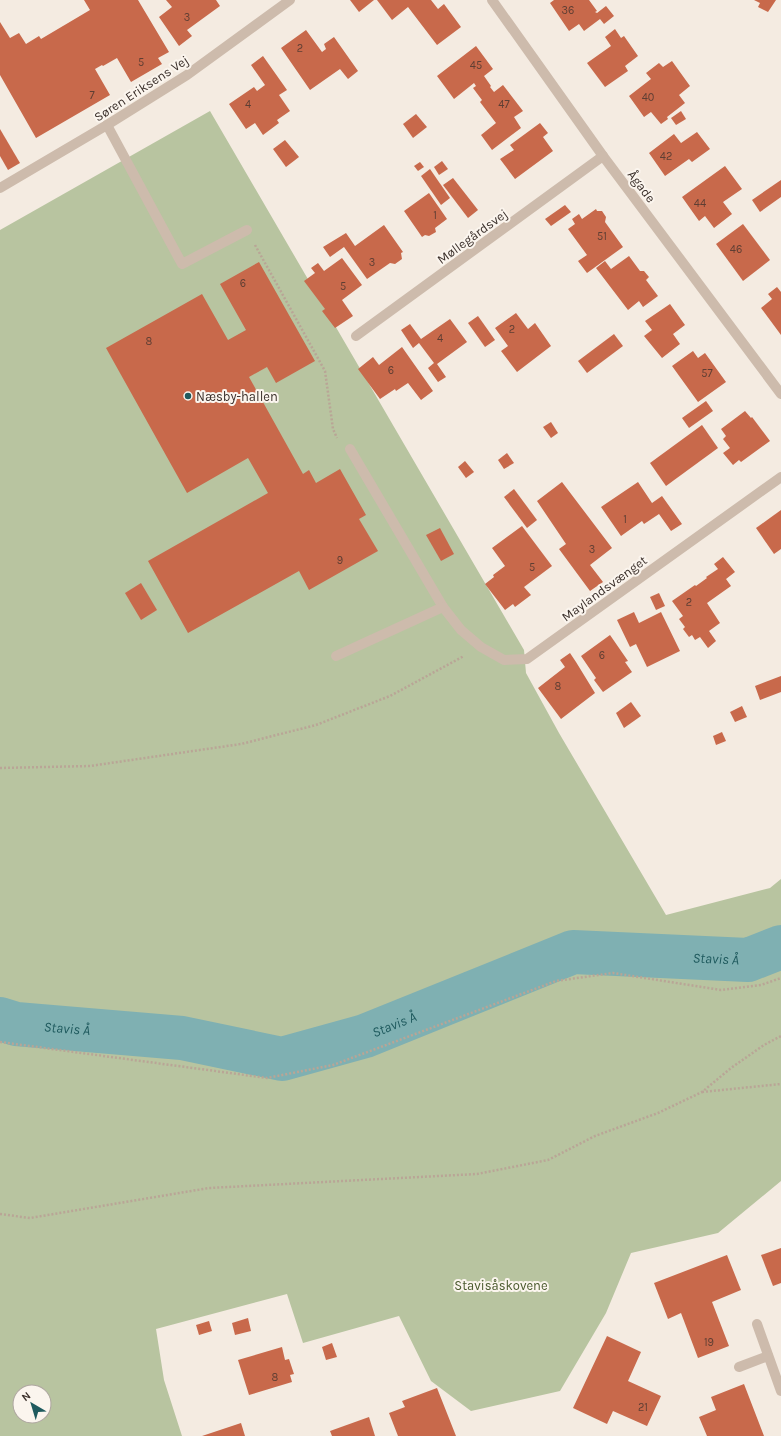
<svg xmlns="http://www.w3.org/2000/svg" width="781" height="1436" viewBox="0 0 781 1436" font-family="Karla,sans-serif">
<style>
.green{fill:#b8c4a0;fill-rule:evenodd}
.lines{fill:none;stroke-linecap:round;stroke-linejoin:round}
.river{stroke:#7fb0b2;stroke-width:44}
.building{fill:#c8694b}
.path{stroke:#b9a596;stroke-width:2.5;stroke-dasharray:2 2;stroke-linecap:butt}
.service{stroke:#cdbbac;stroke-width:10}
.minor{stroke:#cdbbac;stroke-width:10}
.poi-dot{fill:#1f5a5e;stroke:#fbf5ee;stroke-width:1.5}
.labels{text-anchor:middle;stroke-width:4;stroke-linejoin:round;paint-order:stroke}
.number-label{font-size:11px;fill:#5e3e33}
.street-label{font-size:13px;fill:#3b302b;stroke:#fbf5ee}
.poi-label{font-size:13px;fill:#3b302b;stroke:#fbf5ee;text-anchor:start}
.park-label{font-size:13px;fill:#4a5a2e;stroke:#fbf5ee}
.water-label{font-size:14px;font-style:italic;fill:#1f5a5e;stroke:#fbf5ee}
</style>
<rect width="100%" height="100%" fill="#f4ebe1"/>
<path class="green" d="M210,111L524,650L526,673L559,733L666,915L770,888L781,879V1181L718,1233L631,1253L606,1313L560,1391L471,1411L431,1381L399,1316L303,1343L287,1294L156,1329L164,1380L182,1436H0V230ZM20,1392H44V1416H20Z"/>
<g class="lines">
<path class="river" id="s1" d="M0,1019L16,1024L182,1038L282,1059L365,1036L573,952L748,960L781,947"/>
</g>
<g class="building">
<path d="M84,0H138L169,52L158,58L162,64L131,82L117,58L103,66L102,65L95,69L110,95L36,138L0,75V22L10,38L19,33L26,44L39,36L41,39L90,10Z"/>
<path d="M166,0H216L220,6L187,30L192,36L179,46L159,17L172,7Z"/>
<path d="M350,0H374L359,12Z"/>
<path d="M377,0H431L438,9L444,4L461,27L437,45L408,7L392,20Z"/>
<path d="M554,0H589L597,11L595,12L597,13L606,6L614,16L604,24L600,19L584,31L579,24L569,31L550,3Z"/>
<path d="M754,0H776L768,12L758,7L760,3Z"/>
<path d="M615,29L621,38L624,36L638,56L625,66L628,71L605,87L587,63L611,46L605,37Z"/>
<path d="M306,30L322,52L326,49L324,44L334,37L358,71L348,79L340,69L310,90L281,48Z"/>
<path d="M476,46L493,69L484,76L491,86L490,87L494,92L503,85L523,111L514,117L521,128L492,150L481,135L496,123L480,102L482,100L473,88L476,86L474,83L454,99L437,76Z"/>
<path d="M263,56L287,90L279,95L290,111L277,120L279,123L263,135L255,123L246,129L229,104L254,87L257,91L265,85L251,65Z"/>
<path d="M672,61L690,86L679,95L685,103L667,117L668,119L661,124L651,112L644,117L629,96L651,79L646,73L659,63L663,67Z"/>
<path d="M681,111L686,119L676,125L671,118Z"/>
<path d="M416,114L427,127L413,138L403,124Z"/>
<path d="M540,123L548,133L543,137L553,151L515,179L500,159L514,150L510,145Z"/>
<path d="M0,129L20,163L8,170L0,156Z"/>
<path d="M697,132L710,149L692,162L689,159L665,176L649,153L674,134L681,143Z"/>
<path d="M285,140L299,157L286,167L273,149Z"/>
<path d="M442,161L448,169L439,175L434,167Z"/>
<path d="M420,162L424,167L418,171L414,166Z"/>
<path d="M725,166L742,189L723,202L732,214L714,228L705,216L699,221L682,197Z"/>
<path d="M430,169L450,198L441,205L421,176Z"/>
<path d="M453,178L478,210L468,218L443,185Z"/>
<path d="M781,180V197L760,212L752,200Z"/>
<path d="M429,193L447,219L435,228L436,232L429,236L425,235L422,237L404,211Z"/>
<path d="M565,205L571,212L551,226L545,219Z"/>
<path d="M596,209L597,211H602L606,217L605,222L623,247L587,273L578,261L587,255L568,229L575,224L572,219L579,214L582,219Z"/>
<path d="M743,224L770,260L743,281L716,244Z"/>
<path d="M384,225L403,252L401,253L402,259L395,264L390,263L367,279L344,247L330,257L323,247L346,233L355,246Z"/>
<path d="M629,256L640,271H644L649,277L646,280L658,296L643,307L639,301L628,310L596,268L605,261L611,269Z"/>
<path d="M342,258L362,285L342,300L353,316L335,328L322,311L325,309L304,281L315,273L311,268L318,263L324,271Z"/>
<path d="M259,262L315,361L276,383L267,367L249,377L303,474L309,470L316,483L340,469L366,515L359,519L378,551L309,590L299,571L188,633L148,561L268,493L248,458L187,493L106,348L202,294L228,340L246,330L220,284Z"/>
<path d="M777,287L781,292V335L761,308L772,299L768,294Z"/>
<path d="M670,304L685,325L673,334L680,344L662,358L644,336L652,330L645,321Z"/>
<path d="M516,313L528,329L535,323L551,346L517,372L501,351L508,346L495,328Z"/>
<path d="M478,316L495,340L485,347L468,323Z"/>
<path d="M450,319L467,342L437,364L446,377L438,382L428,368L434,363L419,343L413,348L401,330L410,324L421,339Z"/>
<path d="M614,334L623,346L587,373L578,361Z"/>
<path d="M402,347L433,391L421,400L408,383L396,391L395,389L380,399L358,369L373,357L379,365Z"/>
<path d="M693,351L698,358L705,353L726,382L698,402L672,366Z"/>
<path d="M706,401L713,411L689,428L682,418Z"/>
<path d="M745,411L751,418L752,417L770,441L741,462L739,460L733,465L723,453L730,448L723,439L726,436L721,429Z"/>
<path d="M551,422L558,433L551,438L543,427Z"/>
<path d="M702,425L718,448L666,486L650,463Z"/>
<path d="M507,453L514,463L504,469L498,460Z"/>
<path d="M465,461L474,472L466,478L458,467Z"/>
<path d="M562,482L612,548L590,565L603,582L590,591L559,549L566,544L537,501Z"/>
<path d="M638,482L652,503L662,496L682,524L671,531L659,514L644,524L642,521L621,536L601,507Z"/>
<path d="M514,489L537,520L527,528L504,497Z"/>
<path d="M781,510V549L774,554L756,528Z"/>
<path d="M522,526L552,566L524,587L531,595L515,607L513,604L505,610L485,584L494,577L493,575L505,566L492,548Z"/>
<path d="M440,528L454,554L441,561L426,535Z"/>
<path d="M723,557L735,572L726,579L731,586L707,603L720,623L709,631L716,641L708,648L700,637L695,640L692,635L689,637L683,629L685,627L679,619L683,616L672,601L695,585L696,586L707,578L706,577L718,569L714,564Z"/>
<path d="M141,583L157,610L141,620L125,593Z"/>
<path d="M659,593L665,606L656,610L650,597Z"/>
<path d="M634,612L639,623L661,612L680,651L647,667L636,644L630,647L617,620Z"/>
<path d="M610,635L628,661L625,662L632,672L603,692L594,680L596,678L581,656Z"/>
<path d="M570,653L576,662L595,693L561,719L538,688L565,667L560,660Z"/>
<path d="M781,676V692L760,700L755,686Z"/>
<path d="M631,702L641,716L624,728L616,713Z"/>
<path d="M742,706L747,717L735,722L730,712Z"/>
<path d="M722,732L726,741L716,745L713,736Z"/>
<path d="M781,1248V1283L773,1286L761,1255Z"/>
<path d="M727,1255L741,1290L712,1302L729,1346L698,1358L681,1313L668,1319L654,1283Z"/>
<path d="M248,1318L251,1331L235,1335L232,1323Z"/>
<path d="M209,1321L212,1331L199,1335L196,1325Z"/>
<path d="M607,1336L641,1352L628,1381L661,1396L647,1426L613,1411L607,1424L573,1408Z"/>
<path d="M332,1343L337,1357L326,1360L322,1347Z"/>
<path d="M282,1347L285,1360L289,1359L294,1374L290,1375L292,1382L249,1395L238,1360Z"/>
<path d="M744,1384L764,1436H707L699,1417L716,1410L711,1397Z"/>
<path d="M437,1388L456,1436H398L389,1413L405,1407L402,1401Z"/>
<path d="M369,1417L375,1436H332L330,1431Z"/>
<path d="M241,1423L245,1436H202Z"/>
</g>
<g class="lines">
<g class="path">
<path d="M255,245L325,371L333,429L337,438"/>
<path d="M0,768L90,766L241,744L316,725L390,696L464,656"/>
<path d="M0,1042L267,1078L333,1065L556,981L613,973L721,990L761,985L781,978"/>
<path d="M702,1092L781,1084"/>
<path d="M0,1214L30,1218L209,1188L477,1174L548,1160L595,1136L658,1113L702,1092L731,1068L764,1045L781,1036"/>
</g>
<path class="service" d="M107,125L182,264L247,230"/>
<g class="minor">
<path d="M492,0L603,156L781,394"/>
<path d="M0,188L107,125L187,75L290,0"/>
<path d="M356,336L603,156"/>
<path d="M350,449L443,607L461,630L481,647L504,660L527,659L781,477"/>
<path d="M336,656L443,607"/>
<path d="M757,1324L781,1391"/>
<path d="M739,1367L768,1356"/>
</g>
</g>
<circle class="poi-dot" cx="188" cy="396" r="4"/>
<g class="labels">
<g class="number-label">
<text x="568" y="14">36</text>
<text x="187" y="21">3</text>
<text x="300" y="52">2</text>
<text x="141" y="66">5</text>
<text x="476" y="69">45</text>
<text x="92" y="99">7</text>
<text x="648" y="101">40</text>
<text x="248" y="108">4</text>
<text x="504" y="108">47</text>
<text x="666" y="160">42</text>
<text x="700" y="207">44</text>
<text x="435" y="219">1</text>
<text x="602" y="240">51</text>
<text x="736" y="253">46</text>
<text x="372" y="266">3</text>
<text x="243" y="287">6</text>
<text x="343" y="290">5</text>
<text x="512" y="333">2</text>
<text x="440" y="342">4</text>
<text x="149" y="345">8</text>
<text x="391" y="374">6</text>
<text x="707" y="377">57</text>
<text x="625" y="523">1</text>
<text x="592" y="553">3</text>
<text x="340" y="564">9</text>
<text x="532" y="571">5</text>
<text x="689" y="606">2</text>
<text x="602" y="659">6</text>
<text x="558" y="690">8</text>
<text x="709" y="1346">19</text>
<text x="275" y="1381">8</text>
<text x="643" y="1411">21</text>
</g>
<g class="street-label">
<text transform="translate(141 88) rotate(-33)" y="5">Søren Eriksens Vej</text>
<text transform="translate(642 186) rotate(53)" y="5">Ågade</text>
<text transform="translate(472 236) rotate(-36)" y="5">Møllegårdsvej</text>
<text transform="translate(604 588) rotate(-36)" y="5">Maylandsvænget</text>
</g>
<g class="poi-label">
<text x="196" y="401">Næsby-hallen</text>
</g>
<g class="park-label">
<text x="501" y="1290">Stavisåskovene</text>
</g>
<g class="water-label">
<text dy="5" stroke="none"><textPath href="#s1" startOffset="739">Stavis Å</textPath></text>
<text dy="5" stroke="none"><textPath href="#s1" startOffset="403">Stavis Å</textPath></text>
<text dy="5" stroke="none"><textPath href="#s1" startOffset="68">Stavis Å</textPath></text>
</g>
</g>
<g transform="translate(32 1404) rotate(322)"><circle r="19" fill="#fbf5ee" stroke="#aea6a0"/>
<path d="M0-3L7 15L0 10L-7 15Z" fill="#1f5a5e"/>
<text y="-6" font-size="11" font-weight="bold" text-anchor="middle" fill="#3b302b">N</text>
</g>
</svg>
